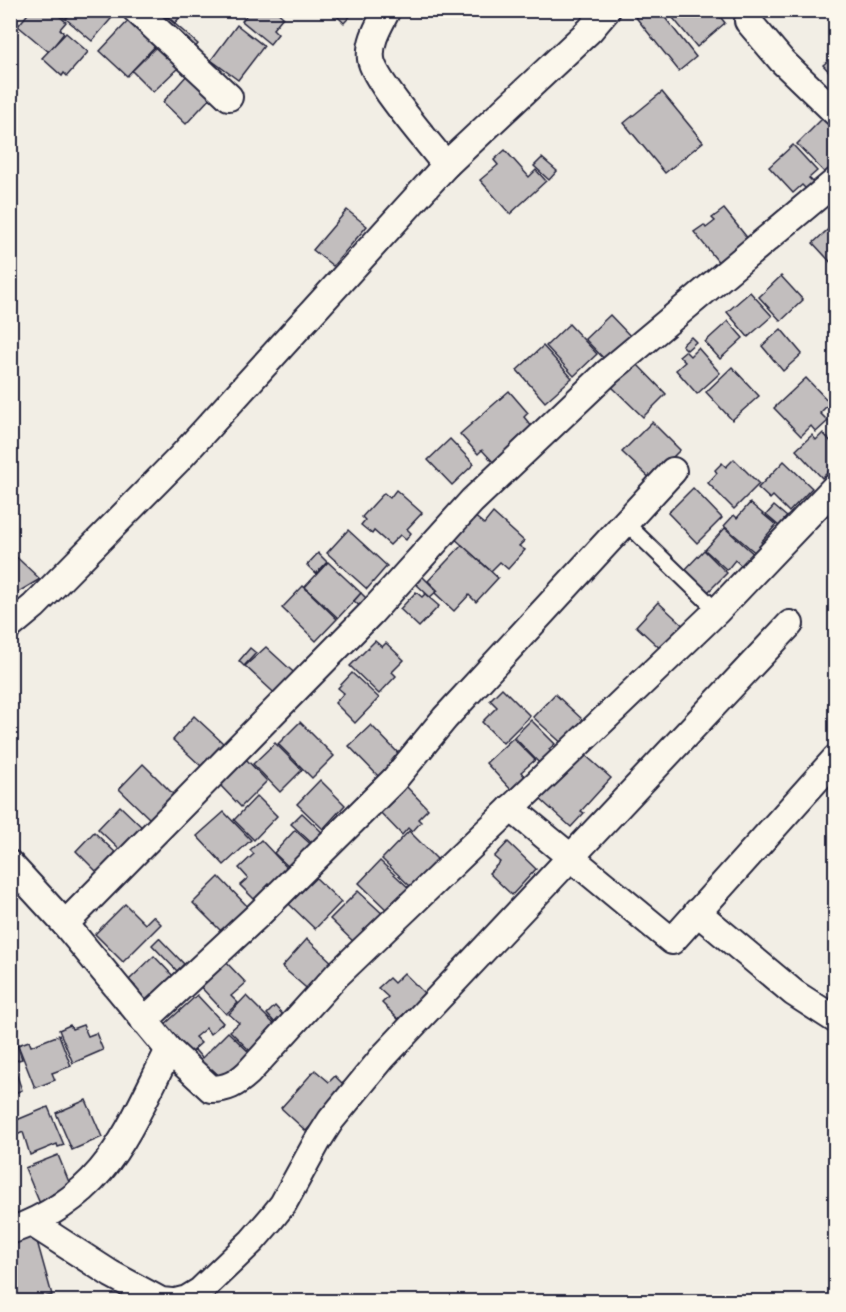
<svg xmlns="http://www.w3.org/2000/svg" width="846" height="1312" viewBox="0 0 846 1312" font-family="Mynerve,sans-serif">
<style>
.building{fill:#c2bebe;stroke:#22223b;stroke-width:1.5}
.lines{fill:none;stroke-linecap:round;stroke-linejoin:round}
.lane-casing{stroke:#22223b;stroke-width:18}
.street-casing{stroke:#22223b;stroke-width:30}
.lane{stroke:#fbf7ec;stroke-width:14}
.street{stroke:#fbf7ec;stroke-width:26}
</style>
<rect width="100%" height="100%" fill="#f2eee5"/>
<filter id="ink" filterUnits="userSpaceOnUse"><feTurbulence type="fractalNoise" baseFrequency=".0167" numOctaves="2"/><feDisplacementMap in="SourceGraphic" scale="12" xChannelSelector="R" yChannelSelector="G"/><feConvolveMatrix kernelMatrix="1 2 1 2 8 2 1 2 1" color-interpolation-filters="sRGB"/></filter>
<g filter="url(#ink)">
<g class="building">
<path d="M31,10H52L66,22L60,29L64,33L49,52L18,26Z"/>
<path d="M55,10H73L65,19Z"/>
<path d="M74,10H113L116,13L92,41L66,19Z"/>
<path d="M155,10H186L175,23L167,16L163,20Z"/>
<path d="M250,10H275L283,17L273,29L278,34L270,44L242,21Z"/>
<path d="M331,10H356L344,23Z"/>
<path d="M639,10H659L696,57L679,71L634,15Z"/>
<path d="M669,10H715L725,23L697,47L668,12Z"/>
<path d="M132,17L158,43L127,76L100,51Z"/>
<path d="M167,17L198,44L188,56L157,29Z"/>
<path d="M237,25L264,46L238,80L211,60Z"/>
<path d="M66,33L88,52L67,76L64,73L62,76L42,58Z"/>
<path d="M159,44L180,66L153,92L132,71Z"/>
<path d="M836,54V79L823,65Z"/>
<path d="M188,74L212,96L186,124L163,102Z"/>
<path d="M662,92L703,142L665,173L624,123Z"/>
<path d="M823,118L836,131V166L827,175L797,144Z"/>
<path d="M793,145L817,171L809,178L813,182L806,189L802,185L793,193L769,167Z"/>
<path d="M505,150L529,177L536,170L546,181L510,214L480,180L498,165L494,160Z"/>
<path d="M542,158L557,171L549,180L534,166Z"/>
<path d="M724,209L749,240L720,264L694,232L704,225L706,228L715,221L712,218Z"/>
<path d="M347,210L367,226L333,266L313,250Z"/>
<path d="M834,224L836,225V268L813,243Z"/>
<path d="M781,276L803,300L781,321L759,297Z"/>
<path d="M750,292L772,316L748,337L727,312Z"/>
<path d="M610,315L634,340L609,364L585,339Z"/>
<path d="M728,321L743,338L720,359L705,342Z"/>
<path d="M569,324L597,354L574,376L546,346Z"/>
<path d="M781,329L802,354L783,371L762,346Z"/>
<path d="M691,337L696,342L687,350L682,345Z"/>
<path d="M543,346L572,378L545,402L517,370Z"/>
<path d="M698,348L720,373L697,394L676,370L685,362L679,356L685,351L690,356Z"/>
<path d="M635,362L666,394L643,417L611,386Z"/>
<path d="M732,367L759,396L732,420L706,392Z"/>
<path d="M806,378L830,403L820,413L828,421L816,432L811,426L801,436L774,408Z"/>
<path d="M509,391L528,413L524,417L533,428L494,463L482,450L478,454L460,434Z"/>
<path d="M652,422L680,450L670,460L655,483L622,452Z"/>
<path d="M823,433L836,447V464L822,478L796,450L812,435L816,440Z"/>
<path d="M450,439L474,464L452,485L428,460Z"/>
<path d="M734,459L759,484L734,509L708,483L717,473L715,470L722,463L726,467Z"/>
<path d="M784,461L812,488L789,512L773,496L770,499L758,488Z"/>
<path d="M693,488L722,518L697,543L668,513Z"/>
<path d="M396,490L422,513L407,529L411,533L406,540L400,535L390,545L374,531L372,534L361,525L365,520L362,517L384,493L390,498Z"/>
<path d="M750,503L776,525L761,542L766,546L758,555L724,526L734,515L737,518Z"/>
<path d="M774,506L787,517L779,526L766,515Z"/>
<path d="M493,513L524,541L519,546L525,550L508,569L500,562L491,571L453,537L473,515L484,524Z"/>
<path d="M725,528L757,557L745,569L735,560L727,570L705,550Z"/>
<path d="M348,530L387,566L367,589L327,553Z"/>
<path d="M462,545L498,578L476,602L469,595L454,611L435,593L438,591L428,581Z"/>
<path d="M704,550L727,573L706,594L683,572Z"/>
<path d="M10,551L40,579L10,597Z"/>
<path d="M318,553L327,562L316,574L307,565Z"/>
<path d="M328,562L361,593L338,618L305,587Z"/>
<path d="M422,576L437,591L430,597L415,583Z"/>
<path d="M303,586L337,619L316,641L282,608Z"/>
<path d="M416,592L422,597L425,594L439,606L419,627L400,609Z"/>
<path d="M361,593L371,603L364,610L354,601Z"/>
<path d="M658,602L688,630L666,654L636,626Z"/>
<path d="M375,641L382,647L386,643L404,660L392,672L396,676L379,694L350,666Z"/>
<path d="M266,647L303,681L284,702L245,666Z"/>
<path d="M250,648L256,653L244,666L239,661Z"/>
<path d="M352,673L379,698L355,723L335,703L344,693L338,688Z"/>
<path d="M502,688L530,716L503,743L482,722L497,707L490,700Z"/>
<path d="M555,694L583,720L572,732L576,735L566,747L533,717Z"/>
<path d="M194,716L223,743L201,766L173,740Z"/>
<path d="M531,720L555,744L549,749L555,755L543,767L514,737Z"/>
<path d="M300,722L334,756L312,778L278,744Z"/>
<path d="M371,725L401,756L379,777L349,746Z"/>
<path d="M513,738L535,760L521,772L529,781L515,794L486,763Z"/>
<path d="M275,743L302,770L280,792L253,764Z"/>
<path d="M583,753L611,778L581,811L584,813L571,827L540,799Z"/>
<path d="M245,758L267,781L241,807L219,784Z"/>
<path d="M143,764L175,796L151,820L119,789Z"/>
<path d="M320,780L345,805L323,829L297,804Z"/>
<path d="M404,784L428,809L418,819L421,822L412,832L408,828L402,835L378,810Z"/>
<path d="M257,796L277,816L254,840L234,820Z"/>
<path d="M120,806L146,831L124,854L98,829Z"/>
<path d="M224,812L251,840L224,865L197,836Z"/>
<path d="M302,813L327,837L317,848L291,824Z"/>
<path d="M295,830L316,849L294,872L274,853Z"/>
<path d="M409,831L437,859L411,887L382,859Z"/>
<path d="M94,832L119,856L100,875L76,851Z"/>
<path d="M261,840L291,872L258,903L240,885L248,878L239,868L254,854L250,850Z"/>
<path d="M508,842L536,869L512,895L489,873L500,862L494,857Z"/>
<path d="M380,861L412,891L391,914L359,883Z"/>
<path d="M219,877L251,910L225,935L193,903Z"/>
<path d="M315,877L341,902L315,929L289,904Z"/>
<path d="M358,891L387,918L359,947L330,919Z"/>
<path d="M125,904L145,924L153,916L161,924L123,962L95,934Z"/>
<path d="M159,938L184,964L177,971L152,945Z"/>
<path d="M307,939L336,966L312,993L282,967Z"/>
<path d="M154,956L174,977L146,1005L129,992L135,986L129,980Z"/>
<path d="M223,959L246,983L231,996L238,1003L226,1014L197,983Z"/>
<path d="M404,973L431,1000L411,1019L405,1013L398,1019L382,1003L388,997L378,988L389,978L394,983Z"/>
<path d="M197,995L223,1023L210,1034L206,1028L195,1037L201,1043L189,1054L163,1026Z"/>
<path d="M246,996L276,1026L251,1052L230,1031L239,1023L229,1014Z"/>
<path d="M275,1006L285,1017L277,1025L267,1014Z"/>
<path d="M70,1025L72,1029L83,1025L88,1036L96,1033L103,1050L73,1063L59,1030Z"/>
<path d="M228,1032L253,1056L227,1083L212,1069L204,1077L186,1060L195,1050L202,1058Z"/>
<path d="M59,1035L71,1066L52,1073L55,1080L35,1088L18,1045L29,1041L31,1046Z"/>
<path d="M17,1045L22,1059L12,1062L22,1090L10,1095V1047Z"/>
<path d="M315,1070L329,1082L335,1076L346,1087L306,1131L281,1108Z"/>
<path d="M86,1100L102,1137L72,1150L56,1113Z"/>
<path d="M48,1107L64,1145L58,1147L57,1144L30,1155L23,1132L17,1135L12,1122Z"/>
<path d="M58,1155L71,1187L53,1194L56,1200L41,1206L25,1168Z"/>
<path d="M35,1234L52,1295L28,1302H10V1241Z"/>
</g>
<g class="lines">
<defs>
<path id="lane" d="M625,522L717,611"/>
<g id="street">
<path d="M136,10L229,97"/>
<path d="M387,10C379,26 369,41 371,59C373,79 430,145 446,165"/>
<path d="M748,21L782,61L836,113"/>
<path d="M10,626L34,606L179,459L446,165L590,30L607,10"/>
<path d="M511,808L672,941L836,758"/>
<path d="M10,864L65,924L169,1050L211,1089C227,1089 236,1084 248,1073L337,975L717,611L836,486"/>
<path d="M697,912L794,993L836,1020"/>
<path d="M65,924L371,613L472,501L608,372L836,181"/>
<path d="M144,1021L257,916L394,780L445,718L673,471"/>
<path d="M32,1223L111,1274L161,1301L172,1302"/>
<path d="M10,1231C107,1196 126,1134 169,1050"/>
<path d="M175,1302L187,1299L200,1291L252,1241L271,1219L283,1204L317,1142L331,1120L383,1057L790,624"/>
</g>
</defs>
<use href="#lane" class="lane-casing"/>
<use href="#street" class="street-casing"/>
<use href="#lane" class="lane"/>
<use href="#street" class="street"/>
</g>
</g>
<rect width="846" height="1312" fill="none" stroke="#fbf7ec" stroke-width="36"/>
<rect x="18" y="18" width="810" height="1276" fill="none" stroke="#22223b" stroke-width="2" filter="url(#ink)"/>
</svg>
